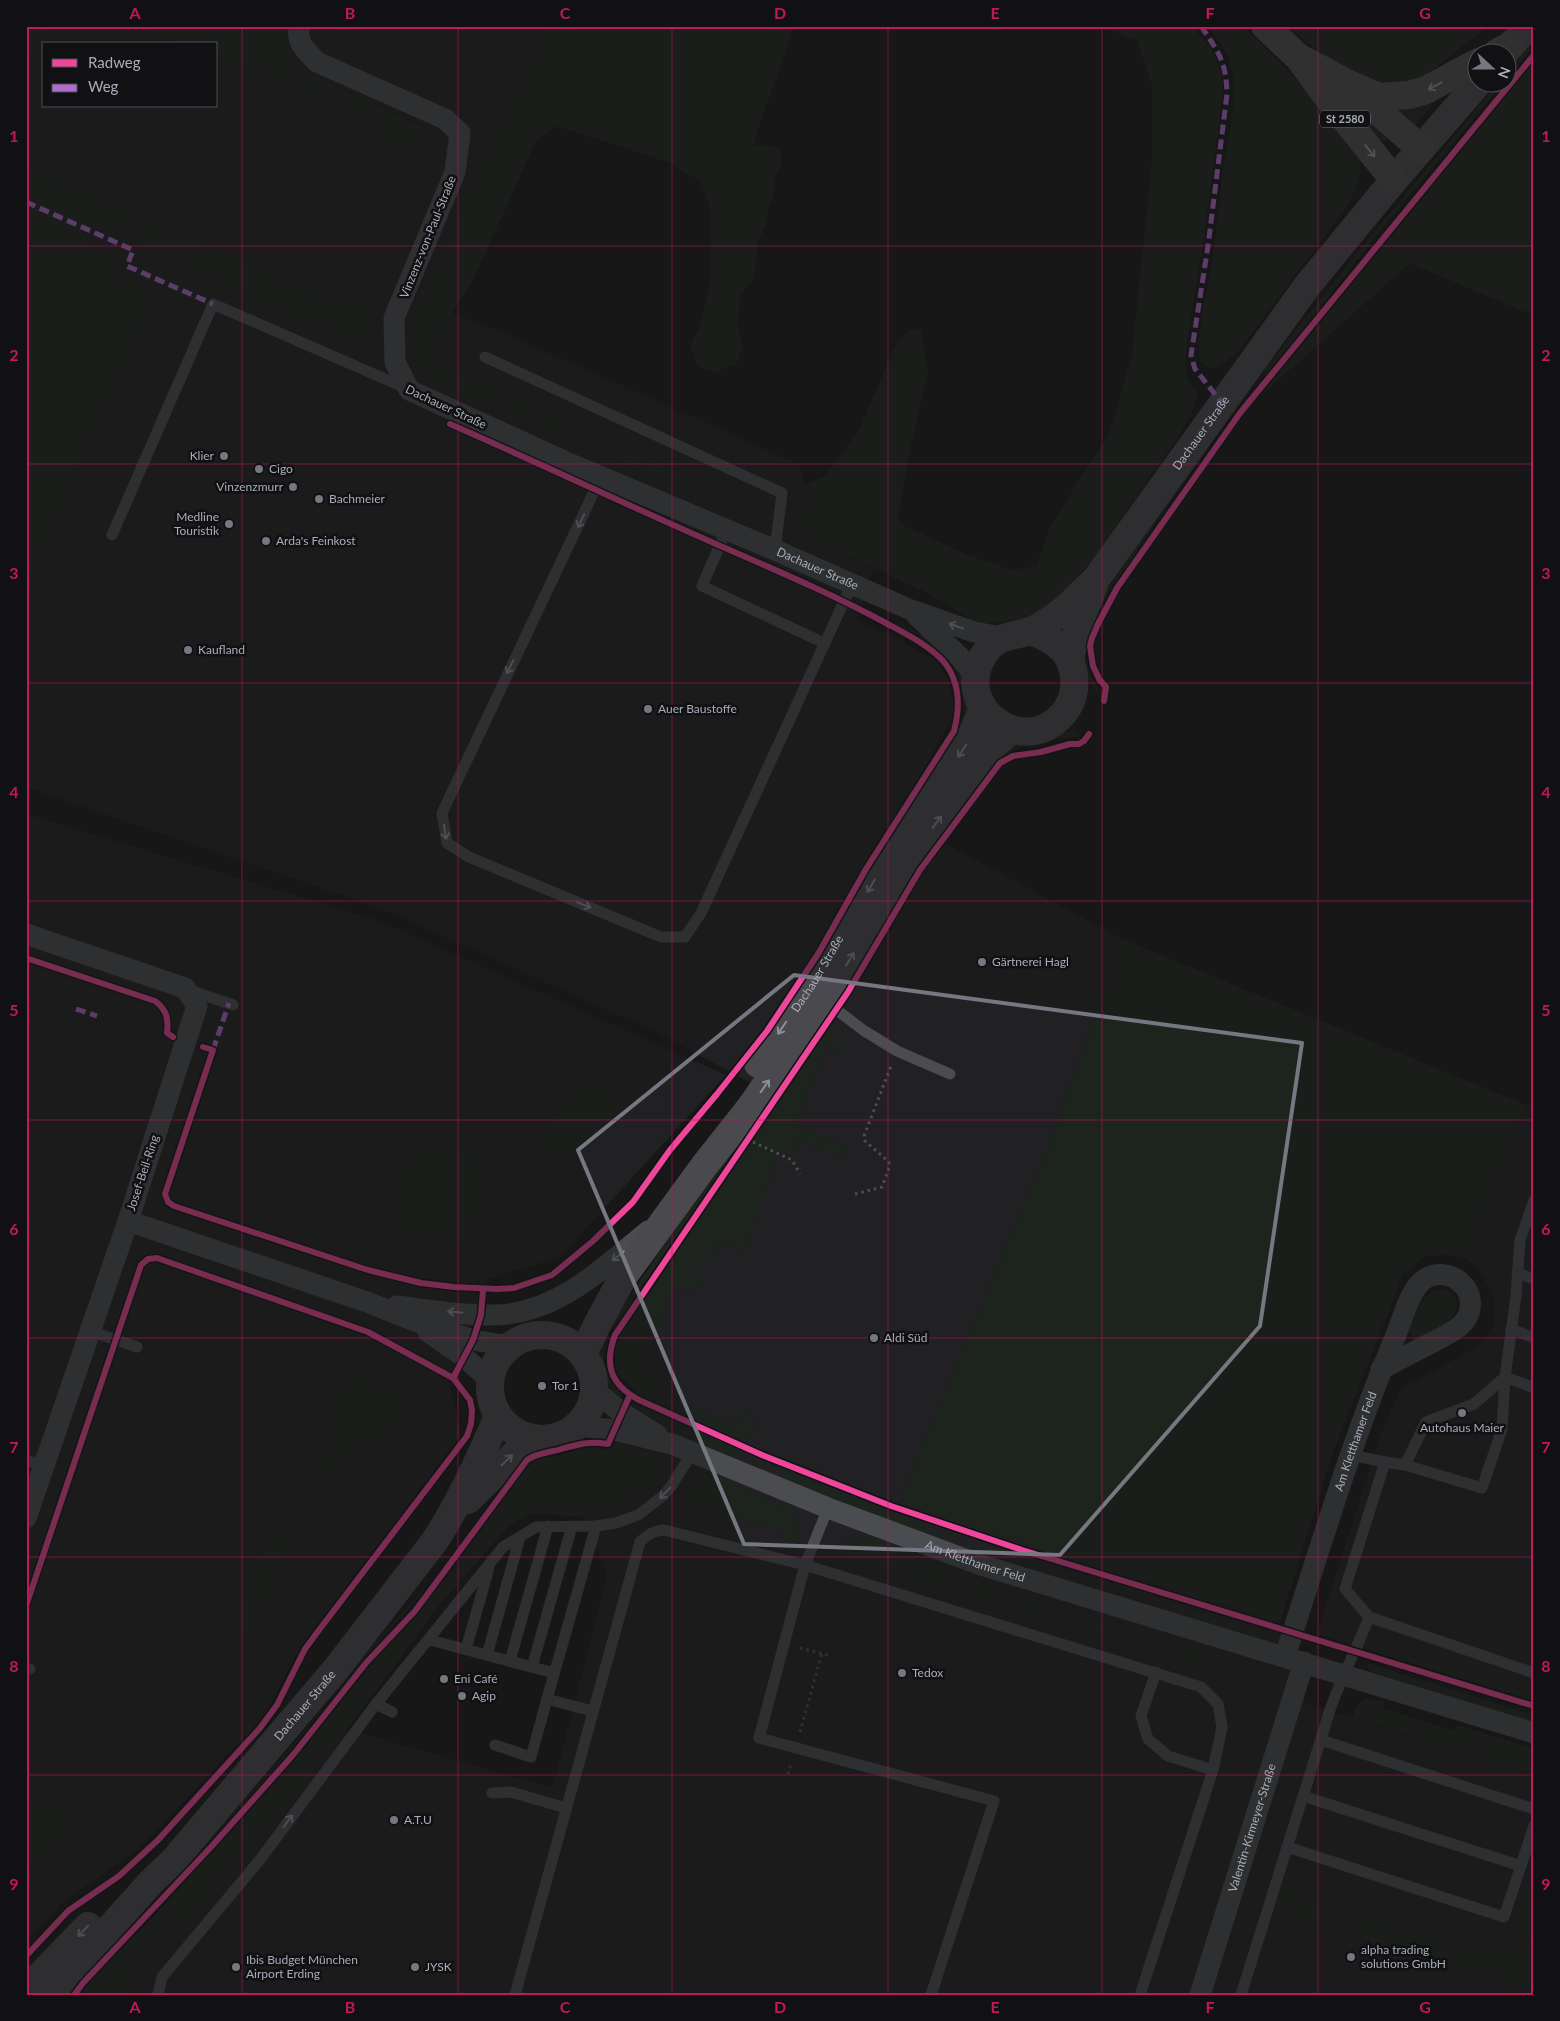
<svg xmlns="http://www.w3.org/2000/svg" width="1560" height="2021" viewBox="0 0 1560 2021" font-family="Lato,sans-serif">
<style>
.built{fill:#212123;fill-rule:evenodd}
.green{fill:#1d241e}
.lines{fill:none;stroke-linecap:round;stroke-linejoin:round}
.path{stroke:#4d4e52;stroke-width:3;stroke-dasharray:2.5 4;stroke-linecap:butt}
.lane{stroke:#4b4c50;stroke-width:11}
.street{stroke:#4b4c50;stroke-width:21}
.secondary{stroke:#4a4a4e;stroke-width:28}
.highway{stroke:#4e4e51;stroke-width:28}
.quiet{stroke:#b06ccc;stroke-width:5;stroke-dasharray:10 5;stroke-linecap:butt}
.cycleway-casing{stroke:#111113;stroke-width:9}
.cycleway{stroke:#ed469a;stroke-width:6}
.oneway{stroke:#92959e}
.oneway2{stroke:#8c9099}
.oneway3{stroke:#8c8f98}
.marked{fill:none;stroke:#757880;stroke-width:4;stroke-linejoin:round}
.grid{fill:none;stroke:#c2185b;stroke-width:1;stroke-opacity:0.55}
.poi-dot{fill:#757880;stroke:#111113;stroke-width:2}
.labels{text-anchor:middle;stroke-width:5;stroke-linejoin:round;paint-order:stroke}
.shield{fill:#111113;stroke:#7b7e86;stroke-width:1}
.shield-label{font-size:11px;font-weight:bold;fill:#a8adb8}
.street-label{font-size:12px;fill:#a8adb8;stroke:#111113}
.poi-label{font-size:12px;fill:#a8adb8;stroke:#111113;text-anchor:start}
.neatline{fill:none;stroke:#c2185b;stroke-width:2}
.grid-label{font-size:16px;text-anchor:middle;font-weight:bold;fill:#c2185b}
</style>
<rect width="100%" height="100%" fill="#171717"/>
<g class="built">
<path d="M49,26H130L180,44H44V106H216V57L269,75L376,122L419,124L293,66L285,47L296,26H544L528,64L441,323L452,313L506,334L796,463L803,472L804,485V504L799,535L874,570L857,620L896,638L937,662L948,679L953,699V717L906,799L926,826L944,843L1122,939L1048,1147L1227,1606L1280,1622L1305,1703L1534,1774V1995H80L90,1981L144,1927L277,1781L377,1658L420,1612L526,1468L539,1459L562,1455L580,1448L594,1447L609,1450L617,1442L636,1391L620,1376L616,1368L615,1350L618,1339L635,1311L781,1099L652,1030L385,910L26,787V590L156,295L115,276L111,260L91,249L83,230L87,224H107L136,237L149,253L325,331L371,349V320L382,288L359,302H340L26,165V70ZM532,1513L583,1517L607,1573L553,1788L347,1729L443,1600L508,1527Z"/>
<path d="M26,814L379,921L726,1075L560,1257L488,1279L450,1386L461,1435L302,1644L264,1716L139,1849L63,1902L26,1942Z"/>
<path d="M1526,1105L1534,1108V1701L1317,1634L1380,1436L1401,1389L1479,1346L1493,1326L1495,1311L1493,1295L1478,1268L1465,1258Z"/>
</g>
<g class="green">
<path d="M26,26H49L26,70Z"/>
<path d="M130,26H296L285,47L293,66L419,125L425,137L417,159L369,140L376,122L269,75L216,57V44H180Z"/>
<path d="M544,26H795L757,132L754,145L772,146L780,151L782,163L775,177L774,195L768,209L766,226L757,243V257L753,280L740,295L738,327L743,347L736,364L715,372L697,366L690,346L700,326L710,283L711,211L701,181L667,162L557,126L536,141L474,278L452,313L432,359L576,425L575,436L571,441C536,426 500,412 465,396C453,390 436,386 427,376C406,353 405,333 415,305Z"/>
<path d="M1099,26H1192L1211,49L1221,71L1222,84V100L1204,237L1185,356L1187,377L1198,393L1191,415L1182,431L1092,561L1046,611L1028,618L987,624L975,622L928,593L799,535L804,504V485L824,477L858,432L894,349L909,329L921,331L928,373L912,441L898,518L905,526L972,557L1012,570L1036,566L1050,527L1110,431L1132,354L1152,159V86L1137,40Z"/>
<path d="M1207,26H1242C1279,60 1314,96 1344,136C1349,143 1357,151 1359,158C1365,176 1353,194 1345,209L1237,353L1218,367L1210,369L1200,362C1196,330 1206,300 1211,268C1217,233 1219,198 1224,163C1230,131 1238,96 1231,65C1227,50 1216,37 1207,26Z"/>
<path d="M1288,26H1488L1417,82L1387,88L1326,58Z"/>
<path d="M1534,39V46L1508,77V71Z"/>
<path d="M1534,62V316L1410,263L1260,396Z"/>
<path d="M1498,83H1503L1380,231L1265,377L1263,372L1267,366L1353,258Z"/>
<path d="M1340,95L1387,134L1386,141H1378Z"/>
<path d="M1437,98L1416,126L1394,108Z"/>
<path d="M26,165L340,302L359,301L370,283L382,288L371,320V349L325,331L149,253L136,237L107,224H87L83,230L91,249L111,260L119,266L115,276L156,295L26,590Z"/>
<path d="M602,437L770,514V519L769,520L666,478L596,453L597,446Z"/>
<path d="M1204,451L1205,453C1179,489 1153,526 1129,563C1113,586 1093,613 1086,640C1082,657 1090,678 1100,691L1099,694C1086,683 1080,658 1082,641C1084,625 1096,610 1104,596C1133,548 1167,493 1204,451Z"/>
<path d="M899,625H904L923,636L961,668L971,709L965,725C963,661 950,657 899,625Z"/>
<path d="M1075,731L1080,733L1078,736L1059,738L1034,747L1023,746L1004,755L1013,744L1059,732Z"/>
<path d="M1122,939L1526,1105L1465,1258L1450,1255L1425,1256L1403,1275L1333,1452L1280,1622L1064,1556L899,1501L1048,1147Z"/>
<path d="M827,1031L836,1032L843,1038V1052L827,1046L794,1126L849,1148L846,1158L797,1140L790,1158L778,1154L744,1251L718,1242L711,1259L696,1254L690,1272L702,1276L697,1289L678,1288L669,1296L646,1360L650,1373L656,1378L653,1387L667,1393L665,1399L737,1425L743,1410L750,1413L755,1425L749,1439L636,1391L620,1376L616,1368L615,1350L618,1339L635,1311Z"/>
<path d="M591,1082H612L620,1096L615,1116L594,1140L572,1155L545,1166L535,1161L531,1144C549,1121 566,1098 591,1082Z"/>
<path d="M743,1139L615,1326L611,1325L715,1168Z"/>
<path d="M463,1146L490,1167L489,1199L473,1232L457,1242L441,1244L399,1227L385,1194L396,1170L424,1147Z"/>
<path d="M1442,1289C1449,1291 1455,1294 1456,1301C1461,1319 1433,1330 1420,1337L1415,1339L1412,1337L1409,1330C1415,1314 1423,1290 1442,1289Z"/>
<path d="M604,1338L607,1340C599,1363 607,1377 622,1394L619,1400C602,1384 593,1361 604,1338Z"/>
<path d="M366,1376L396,1390L405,1409L395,1430L377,1446L351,1450L309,1507L281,1561L273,1588L259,1616L246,1635L238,1637L237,1613L245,1588L263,1551L301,1500L329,1435L331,1397L342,1379Z"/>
<path d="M635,1405L660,1419L739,1451L729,1455L719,1451L632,1408Z"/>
<path d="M617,1442L646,1452L655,1461L659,1469L658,1477L652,1487L639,1498L608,1511L583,1517L532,1513L508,1527L443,1600L347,1729L252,1849L244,1844L177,1937L167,1929L137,1964L129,1995H80L90,1981L144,1927L277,1781L377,1658L420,1612L435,1591L440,1592L474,1546L475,1539C489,1518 516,1471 537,1460C544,1457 553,1457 560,1455C582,1449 586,1446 609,1450Z"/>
<path d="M782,1470L926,1528L922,1535L783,1479Z"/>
<path d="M702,1472L789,1509C798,1520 801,1527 796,1541L783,1547L788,1532L684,1502Z"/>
<path d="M867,1538L922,1563L1103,1624L1231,1660L1238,1664L1240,1671L1227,1676L972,1596L846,1561L835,1551C845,1541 853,1539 867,1538Z"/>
<path d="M424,1589L425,1590L366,1656L274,1771L199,1855L99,1958L108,1945L170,1884L270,1772L322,1710L364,1655Z"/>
<path d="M1169,1602L1269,1634L1264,1638L1251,1636L1166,1611Z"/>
<path d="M1387,1634L1395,1635L1390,1651L1486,1681L1492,1666L1500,1677L1502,1685L1534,1695V1701L1372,1651L1377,1639Z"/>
<path d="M1367,1663L1534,1715V1723L1369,1671Z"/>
<path d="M1368,1698L1384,1702V1708L1454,1731L1458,1725L1534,1749V1774L1353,1717C1355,1708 1358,1701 1368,1698Z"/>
<path d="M46,1799L66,1802L77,1814C74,1843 54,1860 26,1867V1802Z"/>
<path d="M1534,1870V1936L1514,1930Z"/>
<path d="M1287,1871L1310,1878L1305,1896L1479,1952L1485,1936L1509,1944L1511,1939L1534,1947V1991L1288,1913L1284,1924L1273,1920Z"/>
</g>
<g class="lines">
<g class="path">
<path d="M753,1142L792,1160L800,1174"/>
<path d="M855,1194L882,1187L889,1168V1162L865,1141L864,1136L891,1066"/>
<path d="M800,1648L828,1655"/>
<path d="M800,1732L822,1653"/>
<path d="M788,1774L791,1764"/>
</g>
<g class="lane">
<path d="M485,357L782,493L775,550"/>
<path d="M601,477L442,813L447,843L469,857L661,937H685L701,913L852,584"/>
<path d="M727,529L702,586L824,643"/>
<path d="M112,535L213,304L408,389"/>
<path d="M189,990L233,1005"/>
<path d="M825,1001L863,1030L897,1051L950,1074"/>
<path d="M1517,1273L1534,1279"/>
<path d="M1511,1329L1534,1338"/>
<path d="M90,1331L137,1347"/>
<path d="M1351,1455L1385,1462"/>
<path d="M26,1460L44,1466"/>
<path d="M1405,1465L1482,1488L1502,1429L1505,1377L1516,1296L1520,1240L1534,1200"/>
<path d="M1369,1617L1534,1673"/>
<path d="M430,1640L554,1673"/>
<path d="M466,1649L489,1568"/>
<path d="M487,1655L520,1537"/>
<path d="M510,1661L548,1526"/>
<path d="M532,1667L572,1526"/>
<path d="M26,1668L30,1669"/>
<path d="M1156,1672L1141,1716L1148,1739L1168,1756L1213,1770"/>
<path d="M376,1704L392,1712"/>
<path d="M592,1711L547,1699L596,1526"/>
<path d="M1321,1740L1534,1809"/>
<path d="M495,1745L531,1757L547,1699"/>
<path d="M492,1793L511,1792L566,1808"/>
<path d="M1303,1796L1521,1866"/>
<path d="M1287,1847L1504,1917L1534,1826"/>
<path d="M158,1995L162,1977L259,1861L376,1704L503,1547L536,1527L596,1526L616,1523L638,1515L664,1495L672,1485L692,1453"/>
<path d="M515,1995L640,1542C647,1535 653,1531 664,1530L805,1565L828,1508"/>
<path d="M931,1995L994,1801L759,1738L805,1565L1201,1687L1218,1704L1222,1727L1213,1770L1140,1995"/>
<path d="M1241,1995L1330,1710C1341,1678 1357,1649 1369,1617L1345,1589L1385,1462L1405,1465L1426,1422L1474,1404L1505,1377L1534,1388"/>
</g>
<g class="street">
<path id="s1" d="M300,26C294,41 308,53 317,62L445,119L460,133L455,172L394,318L395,362L409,390L573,465L775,550L911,610L974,632L1001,637"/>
<path d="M917,616L958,655L976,677"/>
<path d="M26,934L185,988L197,1006L128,1221L26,1518"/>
<path d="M128,1221L367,1302L412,1320L473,1340L509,1346"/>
<path d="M397,1306C429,1310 463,1316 496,1315C558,1313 603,1268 648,1231"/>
<path d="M428,1332L464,1357L490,1380"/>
<path d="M595,1391L622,1413L657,1435"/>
<path id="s2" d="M579,1426L614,1430L672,1444L828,1508L981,1565L1534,1733"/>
<path id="s3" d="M1285,1656C1320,1549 1352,1439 1396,1335C1402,1320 1410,1291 1422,1281C1434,1271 1453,1273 1463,1285C1473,1295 1473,1312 1463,1323C1456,1331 1444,1336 1435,1341C1417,1350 1399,1360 1381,1369"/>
<path id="s4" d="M1200,1995L1304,1662"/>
</g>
<g class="secondary">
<path d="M1505,52L1528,26"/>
<path id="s5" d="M1029,631C1039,634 1048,637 1056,644C1078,660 1080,694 1063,714C1023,760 952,707 983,656C995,636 1008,637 1028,632C1037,629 1049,621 1057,615C1071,605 1083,591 1096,579L1307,286L1394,180L1479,82"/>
<path d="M1070,659L1077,629L1094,585"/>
<path id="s6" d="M758,1064L810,988L882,866L969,741L983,708"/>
<circle cx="542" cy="1387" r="52"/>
<path d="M583,1354L598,1323L623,1277L704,1166L749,1109L825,1001L916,851L987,752L1011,730"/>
<path d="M468,1500L531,1438"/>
<path d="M26,1990L88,1926"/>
<path id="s7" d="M50,1995L151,1882L174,1860L336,1669L434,1542C460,1503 480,1459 498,1416"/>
</g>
<g class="highway">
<path d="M1265,26L1298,57L1332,103L1394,180"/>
<path d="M1498,52L1510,46"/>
<path d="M1304,60L1347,83L1379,97L1409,95L1426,90L1478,62"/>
<path d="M1355,91L1421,149"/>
</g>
<g class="quiet">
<path d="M1201,26C1219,53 1226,61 1227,94L1208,246L1191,355L1195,369L1222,403"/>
<path d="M26,202L133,250L127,266L213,304"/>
<path d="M76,1009L97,1016"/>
<path d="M213,1050L229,1003"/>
</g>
<defs>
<g id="cycleway">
<path d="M1104,701L1106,687L1099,679L1093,666L1090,646L1092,638L1098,624L1117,588L1240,413L1534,55"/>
<path d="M1089,734L1084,741L1079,744H1070L1041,752L1013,756L1000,763L920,870L848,992L615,1335C604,1365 610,1384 639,1400L762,1455L891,1506L1022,1550L1534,1706"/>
<path d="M26,958L155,1001C166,1009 169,1018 167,1033L173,1037"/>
<path d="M203,1047L213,1050L165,1194L168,1202L174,1206L368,1270L421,1283L454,1287L498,1289L514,1288L552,1275L593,1241L633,1202L670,1150L717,1094L767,1031L818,954L866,869L954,731C960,708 960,682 944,662C929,645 904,633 884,622C830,593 773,569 716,544C627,505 539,463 450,424"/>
<path d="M453,1378L473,1340L481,1315L483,1290"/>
<path d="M26,1606L141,1265L148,1259L157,1258L368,1332L453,1378L470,1400L472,1410L471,1424L467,1436L319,1630L305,1649L277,1705L260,1728L158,1840L119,1876L68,1911L26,1956"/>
<path d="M74,1995L83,1983L211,1847L293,1755L366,1663L415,1611L527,1460C538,1452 549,1453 561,1449C580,1444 588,1441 608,1444L630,1395"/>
</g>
</defs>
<use href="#cycleway" class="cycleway-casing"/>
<use href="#cycleway" class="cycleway"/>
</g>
<defs><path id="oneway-shaft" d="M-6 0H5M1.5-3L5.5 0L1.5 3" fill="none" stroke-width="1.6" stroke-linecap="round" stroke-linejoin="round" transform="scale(1.25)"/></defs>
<g class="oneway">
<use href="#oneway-shaft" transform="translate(1435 86) rotate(152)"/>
<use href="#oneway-shaft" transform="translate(1370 151) rotate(51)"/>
</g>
<g class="oneway2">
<use href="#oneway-shaft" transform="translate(581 521) rotate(116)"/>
<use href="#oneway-shaft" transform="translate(956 626) rotate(-161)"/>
<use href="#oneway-shaft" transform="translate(510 667) rotate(116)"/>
<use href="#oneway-shaft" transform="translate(445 832) rotate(82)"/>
<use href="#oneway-shaft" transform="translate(584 905) rotate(22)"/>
<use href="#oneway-shaft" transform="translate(618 1256) rotate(141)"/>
<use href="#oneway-shaft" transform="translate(455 1312) rotate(-174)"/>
<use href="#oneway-shaft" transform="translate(665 1493) rotate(134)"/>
<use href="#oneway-shaft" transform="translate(288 1821) rotate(-53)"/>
</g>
<g class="oneway3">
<use href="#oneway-shaft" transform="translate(962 751) rotate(124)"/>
<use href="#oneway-shaft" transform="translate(937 822) rotate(-54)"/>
<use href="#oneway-shaft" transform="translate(871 886) rotate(120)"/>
<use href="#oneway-shaft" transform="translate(850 959) rotate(-59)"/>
<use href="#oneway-shaft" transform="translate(782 1028) rotate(124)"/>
<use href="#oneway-shaft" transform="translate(765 1086) rotate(-55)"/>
<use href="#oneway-shaft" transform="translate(507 1460) rotate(-44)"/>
<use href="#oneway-shaft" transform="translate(83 1931) rotate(134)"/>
</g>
<path d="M0 0H1560V2021H0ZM794,975L1302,1043L1260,1326L1060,1555L744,1544L578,1150Z" fill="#171717" fill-opacity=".55" fill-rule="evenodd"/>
<path class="marked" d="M794,975L1302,1043L1260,1326L1060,1555L744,1544L578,1150Z"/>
<path class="grid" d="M242,26V1995M458,26V1995M672,26V1995M888,26V1995M1102,26V1995M1318,26V1995M26,246H1534M26,464H1534M26,683H1534M26,901H1534M26,1120H1534M26,1338H1534M26,1557H1534M26,1775H1534"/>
<g class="poi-dot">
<circle cx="224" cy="456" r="5"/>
<circle cx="259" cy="469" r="5"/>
<circle cx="293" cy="487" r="5"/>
<circle cx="319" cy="499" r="5"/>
<circle cx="229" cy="524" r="5"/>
<circle cx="266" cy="541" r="5"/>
<circle cx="188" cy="650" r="5"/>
<circle cx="648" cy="709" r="5"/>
<circle cx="982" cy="962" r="5"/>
<circle cx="874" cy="1338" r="5"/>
<circle cx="542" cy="1386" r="5"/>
<circle cx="1462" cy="1413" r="5"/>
<circle cx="902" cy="1673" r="5"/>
<circle cx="444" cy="1679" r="5"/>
<circle cx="462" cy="1696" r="5"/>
<circle cx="394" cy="1820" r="5"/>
<circle cx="1351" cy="1957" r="5"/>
<circle cx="236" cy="1967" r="5"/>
<circle cx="415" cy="1967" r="5"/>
</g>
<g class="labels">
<rect class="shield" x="1320" y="110.5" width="50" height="17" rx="4"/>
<g class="shield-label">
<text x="1345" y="123">St 2580</text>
</g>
<g class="street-label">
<text transform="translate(428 237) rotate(-68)" y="4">Vinzenz-von-Paul-Straße</text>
<text transform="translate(446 407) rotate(25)" y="4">Dachauer Straße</text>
<text dy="4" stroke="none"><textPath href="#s5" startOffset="576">Dachauer Straße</textPath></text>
<text dy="4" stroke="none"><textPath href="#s1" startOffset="922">Dachauer Straße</textPath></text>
<text dy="4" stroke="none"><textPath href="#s6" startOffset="108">Dachauer Straße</textPath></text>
<text transform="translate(143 1173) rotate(-72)" y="4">Josef-Beil-Ring</text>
<text dy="4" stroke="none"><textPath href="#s3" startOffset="226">Am Kletthamer Feld</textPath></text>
<text dy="4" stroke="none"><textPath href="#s2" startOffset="420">Am Kletthamer Feld</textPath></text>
<text dy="4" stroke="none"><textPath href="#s7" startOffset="386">Dachauer Straße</textPath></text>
<text dy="4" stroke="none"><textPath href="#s4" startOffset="175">Valentin-Kirmeyer-Straße</textPath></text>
</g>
<g class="poi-label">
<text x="214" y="460" text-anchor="end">Klier</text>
<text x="269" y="473">Cigo</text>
<text x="283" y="491" text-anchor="end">Vinzenzmurr</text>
<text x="329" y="503">Bachmeier</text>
<text x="219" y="521" text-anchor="end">Medline<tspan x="219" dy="14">Touristik</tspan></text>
<text x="276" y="545">Arda's Feinkost</text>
<text x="198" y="654">Kaufland</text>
<text x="658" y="713">Auer Baustoffe</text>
<text x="992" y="966">Gärtnerei Hagl</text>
<text x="884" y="1342">Aldi Süd</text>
<text x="552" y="1390">Tor 1</text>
<text x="1462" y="1432" text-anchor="middle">Autohaus Maier</text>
<text x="912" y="1677">Tedox</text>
<text x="454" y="1683">Eni Café</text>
<text x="472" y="1700">Agip</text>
<text x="404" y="1824">A.T.U</text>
<text x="1361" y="1954">alpha trading<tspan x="1361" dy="14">solutions GmbH</tspan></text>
<text x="246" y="1964">Ibis Budget München<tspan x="246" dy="14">Airport Erding</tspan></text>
<text x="425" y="1971">JYSK</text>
</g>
</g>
<rect width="1560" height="2021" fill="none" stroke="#111113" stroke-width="55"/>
<rect x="42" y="42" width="175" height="65" fill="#111113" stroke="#4d4f55"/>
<rect x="52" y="59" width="25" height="8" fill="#ed469a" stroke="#4d4f55"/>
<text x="88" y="68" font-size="15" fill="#a8adb8">Radweg</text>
<rect x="52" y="84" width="25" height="8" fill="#b06ccc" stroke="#4d4f55"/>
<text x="88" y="92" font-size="15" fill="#a8adb8">Weg</text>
<g transform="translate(1492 68) rotate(111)"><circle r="24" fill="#111113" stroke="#4d4f55"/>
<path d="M0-4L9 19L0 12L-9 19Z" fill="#757880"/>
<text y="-8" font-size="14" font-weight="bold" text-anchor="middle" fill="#a8adb8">N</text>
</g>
<rect x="28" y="28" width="1504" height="1966" class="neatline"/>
<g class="grid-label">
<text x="135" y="19">A</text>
<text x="350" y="19">B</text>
<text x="565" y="19">C</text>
<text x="780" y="19">D</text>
<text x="995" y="19">E</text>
<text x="1210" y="19">F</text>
<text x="1425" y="19">G</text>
<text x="14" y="142">1</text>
<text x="1546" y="142">1</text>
<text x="14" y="361">2</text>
<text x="1546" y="361">2</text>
<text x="14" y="579">3</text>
<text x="1546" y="579">3</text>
<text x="14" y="798">4</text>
<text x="1546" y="798">4</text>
<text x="14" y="1016">5</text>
<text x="1546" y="1016">5</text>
<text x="14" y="1235">6</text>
<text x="1546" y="1235">6</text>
<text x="14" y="1453">7</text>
<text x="1546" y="1453">7</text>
<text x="14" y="1672">8</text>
<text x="1546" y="1672">8</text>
<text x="14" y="1890">9</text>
<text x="1546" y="1890">9</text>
<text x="135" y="2013">A</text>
<text x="350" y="2013">B</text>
<text x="565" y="2013">C</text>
<text x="780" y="2013">D</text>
<text x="995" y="2013">E</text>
<text x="1210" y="2013">F</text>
<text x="1425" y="2013">G</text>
</g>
</svg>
